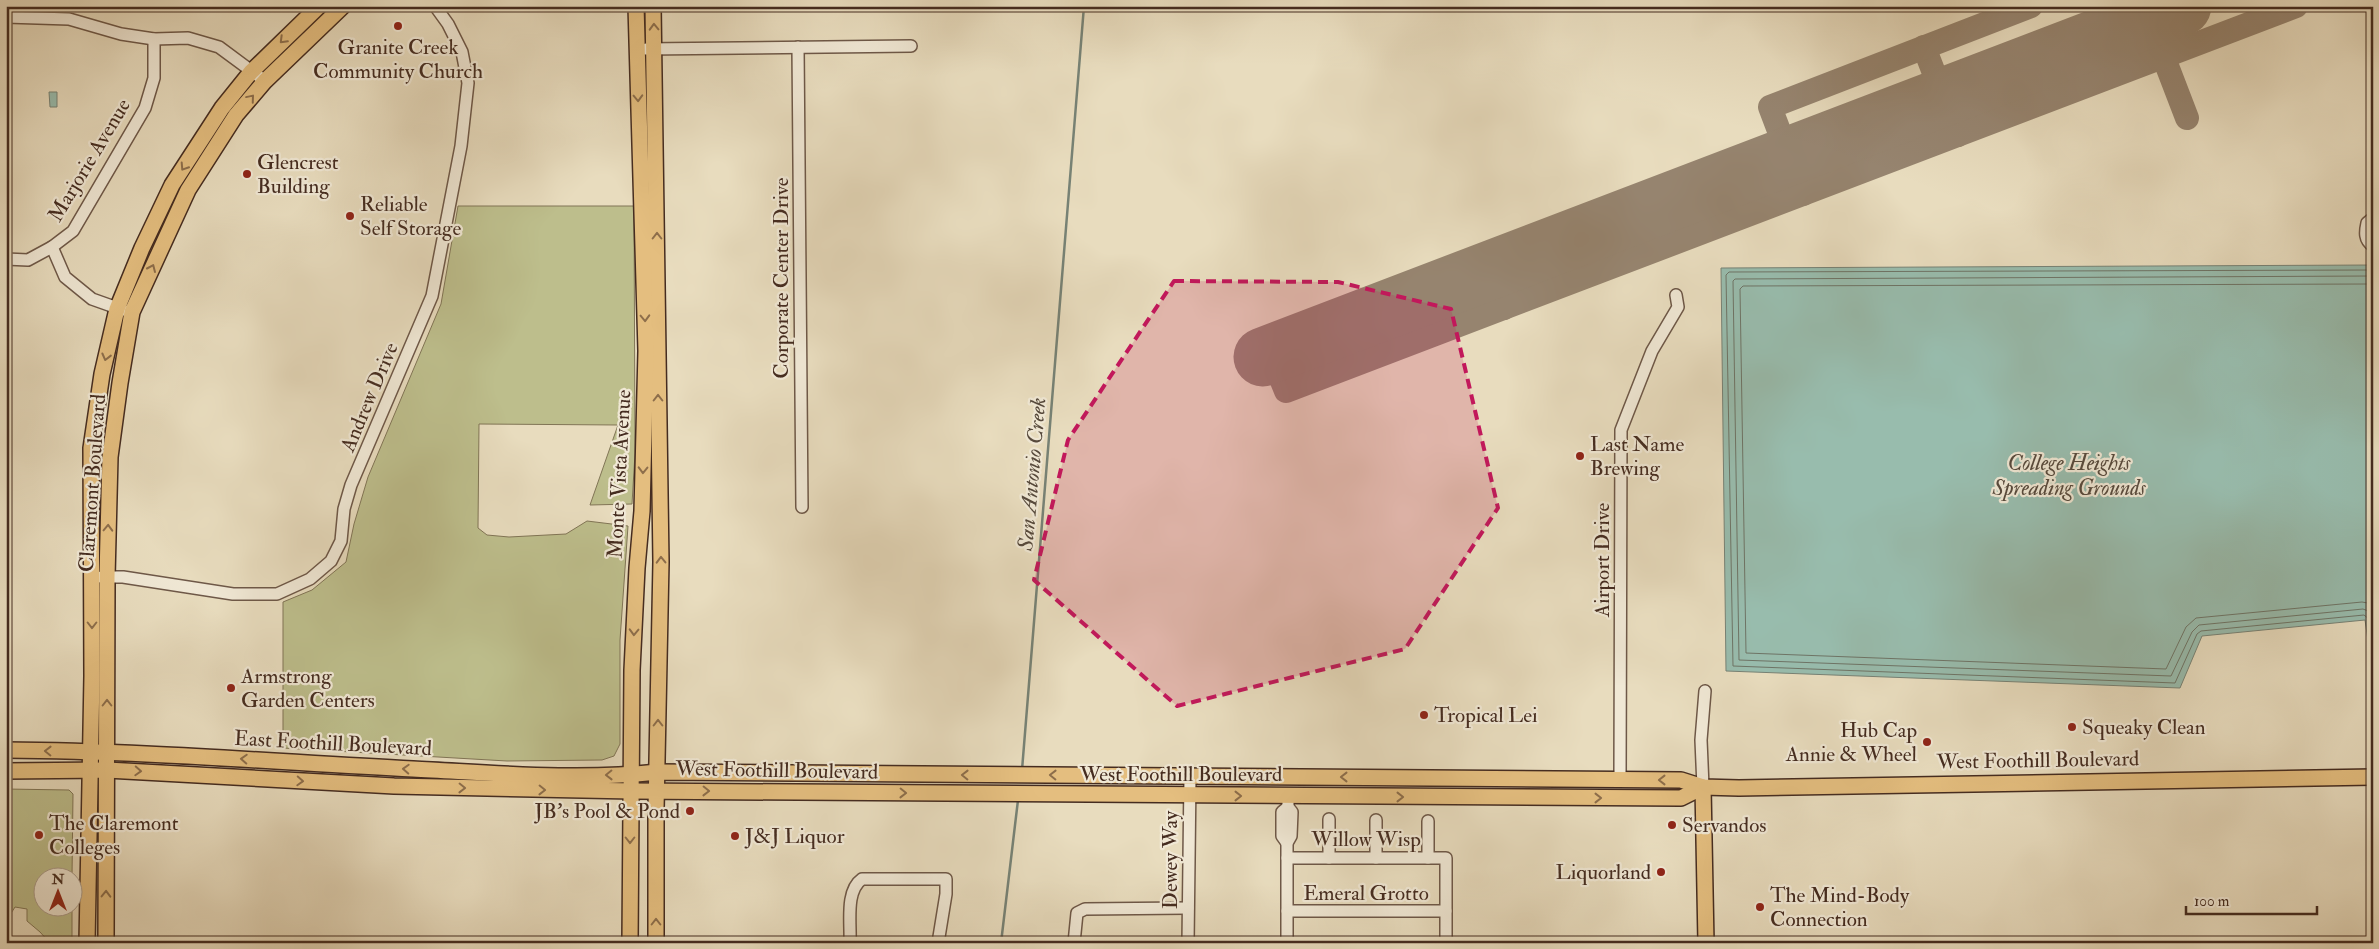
<svg xmlns="http://www.w3.org/2000/svg" width="2379" height="949" viewBox="0 0 2379 949" font-family="'IM FELL Double Pica',serif">
<style>
.green{fill:#bdbe8c;stroke:#817556}
.water{fill:#98bcad;stroke:#778275}
.lines{fill:none;stroke-linecap:round;stroke-linejoin:round}
.shore{stroke:#6e7466;stroke-width:1}
.stream{stroke:#778275;stroke-width:2.5}
.taxiway{stroke:#96846f;stroke-width:24}
.runway{stroke:#96846f;stroke-width:59}
.minor-casing{stroke:#6e5848;stroke-width:14}
.major-casing{stroke:#452c20;stroke-width:18}
.minor{stroke:#f0e8d5;stroke-width:11}
.major{stroke:#e4be7f;stroke-width:15}
.oneway{stroke:#8d6e4b}
.marked{fill:#c2185b;fill-opacity:0.2;stroke:#c2185b;stroke-width:4;stroke-dasharray:10 6;stroke-linejoin:round}
.poi-dot{fill:#8f2418;stroke:#f0e8d5;stroke-width:2}
.labels{text-anchor:middle;stroke-width:4.5;stroke-linejoin:round;paint-order:stroke}
.poi-label{font-size:21px;fill:#452c20;stroke:#f0e8d5;text-anchor:start}
.street-label{font-size:21px;fill:#452c20;stroke:#f0e8d5}
.water-label{font-size:22px;font-style:italic;fill:#56493c;stroke:#f0e8d5}
</style>
<rect width="100%" height="100%" fill="#e8dcbe"/>
<filter id="stains"><feTurbulence type="fractalNoise" baseFrequency=".004" numOctaves="4"/><feColorMatrix values="0 0 0 0 .2 0 0 0 0 .09 0 0 0 0 .02 0 0 0 .5 -.17"/></filter>
<radialGradient id="worn" r=".72"><stop offset=".6" stop-color="#630" stop-opacity="0"/><stop offset="1" stop-color="#630" stop-opacity=".3"/></radialGradient>
<g class="green">
<path d="M458,206H634L635,453L632,504L590,505L618,425L479,424L478,528L487,535L509,537L566,534L587,521L628,526L620,640V744L614,756L602,760L507,761L283,748V602L312,590L346,562L354,524L368,477L441,304Z"/>
<path d="M6,789L69,790L73,794L72,876H42V906L72,907V943H50L40,932L27,921V909L15,907L10,915L6,918Z"/>
</g>
<g class="water">
<path d="M49,92H57V107H50Z"/>
<path d="M2373,265V675L2365,620L2202,636L2180,688L1726,671L1721,268Z"/>
</g>
<g class="lines">
<g class="shore">
<path d="M2373,270L1729,272L1726,275L1733,666L2175,683L2197,634L2201,631L2364,615L2370,620L2373,642"/>
<path d="M2373,276L1735,279L1733,281L1739,660L2171,676L2192,632L2199,625L2363,609L2373,613"/>
<path d="M2373,284L1743,286L1740,289L1746,653L2166,669L2186,627L2196,618L2362,602L2373,604"/>
</g>
<g class="stream">
<path d="M1022,770L1084,6"/>
<path d="M1001,943L1018,800"/>
</g>
<g class="taxiway">
<path d="M2144,6L2187,118"/>
<path d="M1924,47L1958,135"/>
<path d="M1803,194L1770,107L2031,6"/>
<path d="M1489,270L1504,308"/>
<path d="M1271,354L1286,391L2296,6"/>
</g>
<path class="runway" d="M1263,357L2182,6"/>
<defs>
<g id="minor">
<path d="M6,17L69,19L121,34L154,39L188,38L219,47L265,81"/>
<path d="M798,47L802,507"/>
<path d="M646,49L911,46"/>
<path d="M2373,218L2367,223C2365,232 2364,240 2373,246"/>
<path d="M52,247L65,277L92,299L123,310"/>
<path d="M6,259L28,260L52,247L73,231L145,108L154,78V39"/>
<path d="M101,577H123L233,594H277L310,579L331,561L341,541L344,509L351,485L432,296L461,146L468,83L462,52L448,24L435,6"/>
<path d="M1620,780L1621,430L1652,351L1678,307L1676,295"/>
<path d="M1703,787L1701,740L1705,691"/>
<path d="M1329,819V858"/>
<path d="M1287,843L1282,836V812L1288,807"/>
<path d="M1287,858H1446V943"/>
<path d="M1376,858V820"/>
<path d="M1428,858V821"/>
<path d="M1287,911H1446"/>
<path d="M850,943C851,923 845,891 862,879H946V894L938,943"/>
<path d="M1074,943L1077,913L1085,909L1188,908"/>
<path d="M1188,943L1190,777"/>
<path d="M1287,943V843L1291,836L1292,812L1288,807V796"/>
</g>
<g id="major">
<path d="M653,6L661,562L656,810V943"/>
<path d="M6,750C142,751 277,762 413,769C494,773 577,781 658,772L1681,780L1703,787L1739,788L2373,777"/>
<path d="M6,771L107,770L394,786L632,791L1681,798L1703,787"/>
<path d="M1703,787L1706,943"/>
<path d="M87,943L92,676L91,448L102,374L117,309L142,248L172,185L222,108L251,72L319,6"/>
<path d="M106,943L107,577L110,457L120,383L132,312L188,190L236,115L265,81L343,6"/>
<path d="M630,943L632,670L637,568L642,511L646,351L636,6"/>
</g>
</defs>
<use href="#minor" class="minor-casing"/>
<use href="#major" class="major-casing"/>
<use href="#minor" class="minor"/>
<use href="#major" class="major"/>
</g>
<defs><path id="oneway-chevron" d="M-2-3.5L2.5 0L-2 3.5" fill="none" stroke-width="1.6" stroke-linecap="round" stroke-linejoin="round" transform="scale(1.25)"/></defs>
<g class="oneway">
<use href="#oneway-chevron" transform="translate(654 27) rotate(-92)"/>
<use href="#oneway-chevron" transform="translate(283 40) rotate(135)"/>
<use href="#oneway-chevron" transform="translate(251 98) rotate(-50)"/>
<use href="#oneway-chevron" transform="translate(638 98) rotate(88)"/>
<use href="#oneway-chevron" transform="translate(184 167) rotate(123)"/>
<use href="#oneway-chevron" transform="translate(657 236) rotate(-90)"/>
<use href="#oneway-chevron" transform="translate(152 268) rotate(-66)"/>
<use href="#oneway-chevron" transform="translate(645 318) rotate(88)"/>
<use href="#oneway-chevron" transform="translate(106 357) rotate(104)"/>
<use href="#oneway-chevron" transform="translate(658 398) rotate(-90)"/>
<use href="#oneway-chevron" transform="translate(643 470) rotate(91)"/>
<use href="#oneway-chevron" transform="translate(108 528) rotate(-88)"/>
<use href="#oneway-chevron" transform="translate(661 560) rotate(-91)"/>
<use href="#oneway-chevron" transform="translate(92 625) rotate(90)"/>
<use href="#oneway-chevron" transform="translate(634 632) rotate(92)"/>
<use href="#oneway-chevron" transform="translate(107 703) rotate(-90)"/>
<use href="#oneway-chevron" transform="translate(658 723) rotate(-90)"/>
<use href="#oneway-chevron" transform="translate(48 751) rotate(-179)"/>
<use href="#oneway-chevron" transform="translate(244 759) rotate(-177)"/>
<use href="#oneway-chevron" transform="translate(406 769) rotate(-177)"/>
<use href="#oneway-chevron" transform="translate(138 771) rotate(3)"/>
<use href="#oneway-chevron" transform="translate(609 775) rotate(179)"/>
<use href="#oneway-chevron" transform="translate(965 775) rotate(-179)"/>
<use href="#oneway-chevron" transform="translate(1053 775) rotate(-179)"/>
<use href="#oneway-chevron" transform="translate(1344 777) rotate(-180)"/>
<use href="#oneway-chevron" transform="translate(1662 780) rotate(-180)"/>
<use href="#oneway-chevron" transform="translate(300 781) rotate(3)"/>
<use href="#oneway-chevron" transform="translate(462 788) rotate(1)"/>
<use href="#oneway-chevron" transform="translate(542 790) rotate(1)"/>
<use href="#oneway-chevron" transform="translate(706 791) rotate(1)"/>
<use href="#oneway-chevron" transform="translate(903 793) rotate(1)"/>
<use href="#oneway-chevron" transform="translate(1238 796)"/>
<use href="#oneway-chevron" transform="translate(1400 797)"/>
<use href="#oneway-chevron" transform="translate(1598 798)"/>
<use href="#oneway-chevron" transform="translate(630 840) rotate(90)"/>
<use href="#oneway-chevron" transform="translate(106 894) rotate(-89)"/>
<use href="#oneway-chevron" transform="translate(656 922) rotate(-90)"/>
</g>
<path class="marked" d="M1174,281L1338,282L1451,309L1498,508L1405,649L1177,706L1034,580L1068,440Z"/>
<g class="poi-dot">
<circle cx="398" cy="26" r="5"/>
<circle cx="247" cy="174" r="5"/>
<circle cx="350" cy="216" r="5"/>
<circle cx="1580" cy="456" r="5"/>
<circle cx="231" cy="688" r="5"/>
<circle cx="1424" cy="715" r="5"/>
<circle cx="2072" cy="727" r="5"/>
<circle cx="1927" cy="742" r="5"/>
<circle cx="690" cy="811" r="5"/>
<circle cx="1672" cy="825" r="5"/>
<circle cx="39" cy="835" r="5"/>
<circle cx="735" cy="836" r="5"/>
<circle cx="1661" cy="872" r="5"/>
<circle cx="1760" cy="907" r="5"/>
</g>
<g class="labels">
<g class="poi-label">
<text x="398" y="54" text-anchor="middle">Granite Creek<tspan x="398" dy="24">Community Church</tspan></text>
<text x="257" y="169">Glencrest<tspan x="257" dy="24">Building</tspan></text>
<text x="360" y="211">Reliable<tspan x="360" dy="24">Self Storage</tspan></text>
<text x="1590" y="451">Last Name<tspan x="1590" dy="24">Brewing</tspan></text>
<text x="241" y="683">Armstrong<tspan x="241" dy="24">Garden Centers</tspan></text>
<text x="1434" y="722">Tropical Lei</text>
<text x="2082" y="734">Squeaky Clean</text>
<text x="1917" y="737" text-anchor="end">Hub Cap<tspan x="1917" dy="24">Annie &amp; Wheel</tspan></text>
<text x="680" y="818" text-anchor="end">JB's Pool &amp; Pond</text>
<text x="49" y="830">The Claremont<tspan x="49" dy="24">Colleges</tspan></text>
<text x="1682" y="832">Servandos</text>
<text x="745" y="843">J&amp;J Liquor</text>
<text x="1651" y="879" text-anchor="end">Liquorland</text>
<text x="1770" y="902">The Mind-Body<tspan x="1770" dy="24">Connection</tspan></text>
</g>
<g class="street-label">
<text transform="translate(89 160) rotate(-59)" y="7">Marjorie Avenue</text>
<text transform="translate(781 278) rotate(-90)" y="7">Corporate Center Drive</text>
<text transform="translate(369 397) rotate(-67)" y="7">Andrew Drive</text>
<text transform="translate(619 474) rotate(-87)" y="7">Monte Vista Avenue</text>
<text transform="translate(92 483) rotate(-86)" y="7">Claremont Boulevard</text>
<text transform="translate(1602 560) rotate(-90)" y="7">Airport Drive</text>
<text transform="translate(333 743) rotate(3)" y="7">East Foothill Boulevard</text>
<text transform="translate(2038 760) rotate(-1)" y="7">West Foothill Boulevard</text>
<text transform="translate(777 770) rotate(1)" y="7">West Foothill Boulevard</text>
<text x="1181" y="781">West Foothill Boulevard</text>
<text x="1366" y="846">Willow Wisp</text>
<text transform="translate(1170 860) rotate(-90)" y="7">Dewey Way</text>
<text x="1366" y="900">Emeral Grotto</text>
</g>
<g class="water-label">
<text x="2069" y="470">College Heights<tspan x="2069" dy="25">Spreading Grounds</tspan></text>
<text transform="translate(1031 474) rotate(-85)" y="8">San Antonio Creek</text>
</g>
</g>
<rect width="2379" height="949" fill="none" stroke="#e8dcbe" stroke-width="25"/>
<rect x="8" y="8" width="2364" height="934" fill="none" stroke="#452c20" stroke-width="2.5"/>
<rect x="12" y="12" width="2354" height="924" fill="none" stroke="#452c20"/>
<g transform="translate(58 892)"><circle r="24" fill="#f0e8d5" stroke="#ac9d8d"/>
<path d="M0-4L9 19L0 12L-9 19Z" fill="#8f2418"/>
<text y="-8" font-size="14" font-weight="bold" text-anchor="middle" fill="#452c20">N</text>
</g>
<path d="M2186 906v8h131v-8" fill="none" stroke="#452c20" stroke-width="2.5"/>
<text x="2194" y="906" font-size="15" fill="#452c20" stroke="#f0e8d5" stroke-width="4" paint-order="stroke">100 m</text>
<rect width="100%" height="100%" filter="url(#stains)"/>
<rect width="100%" height="100%" fill="url(#worn)"/>
</svg>
